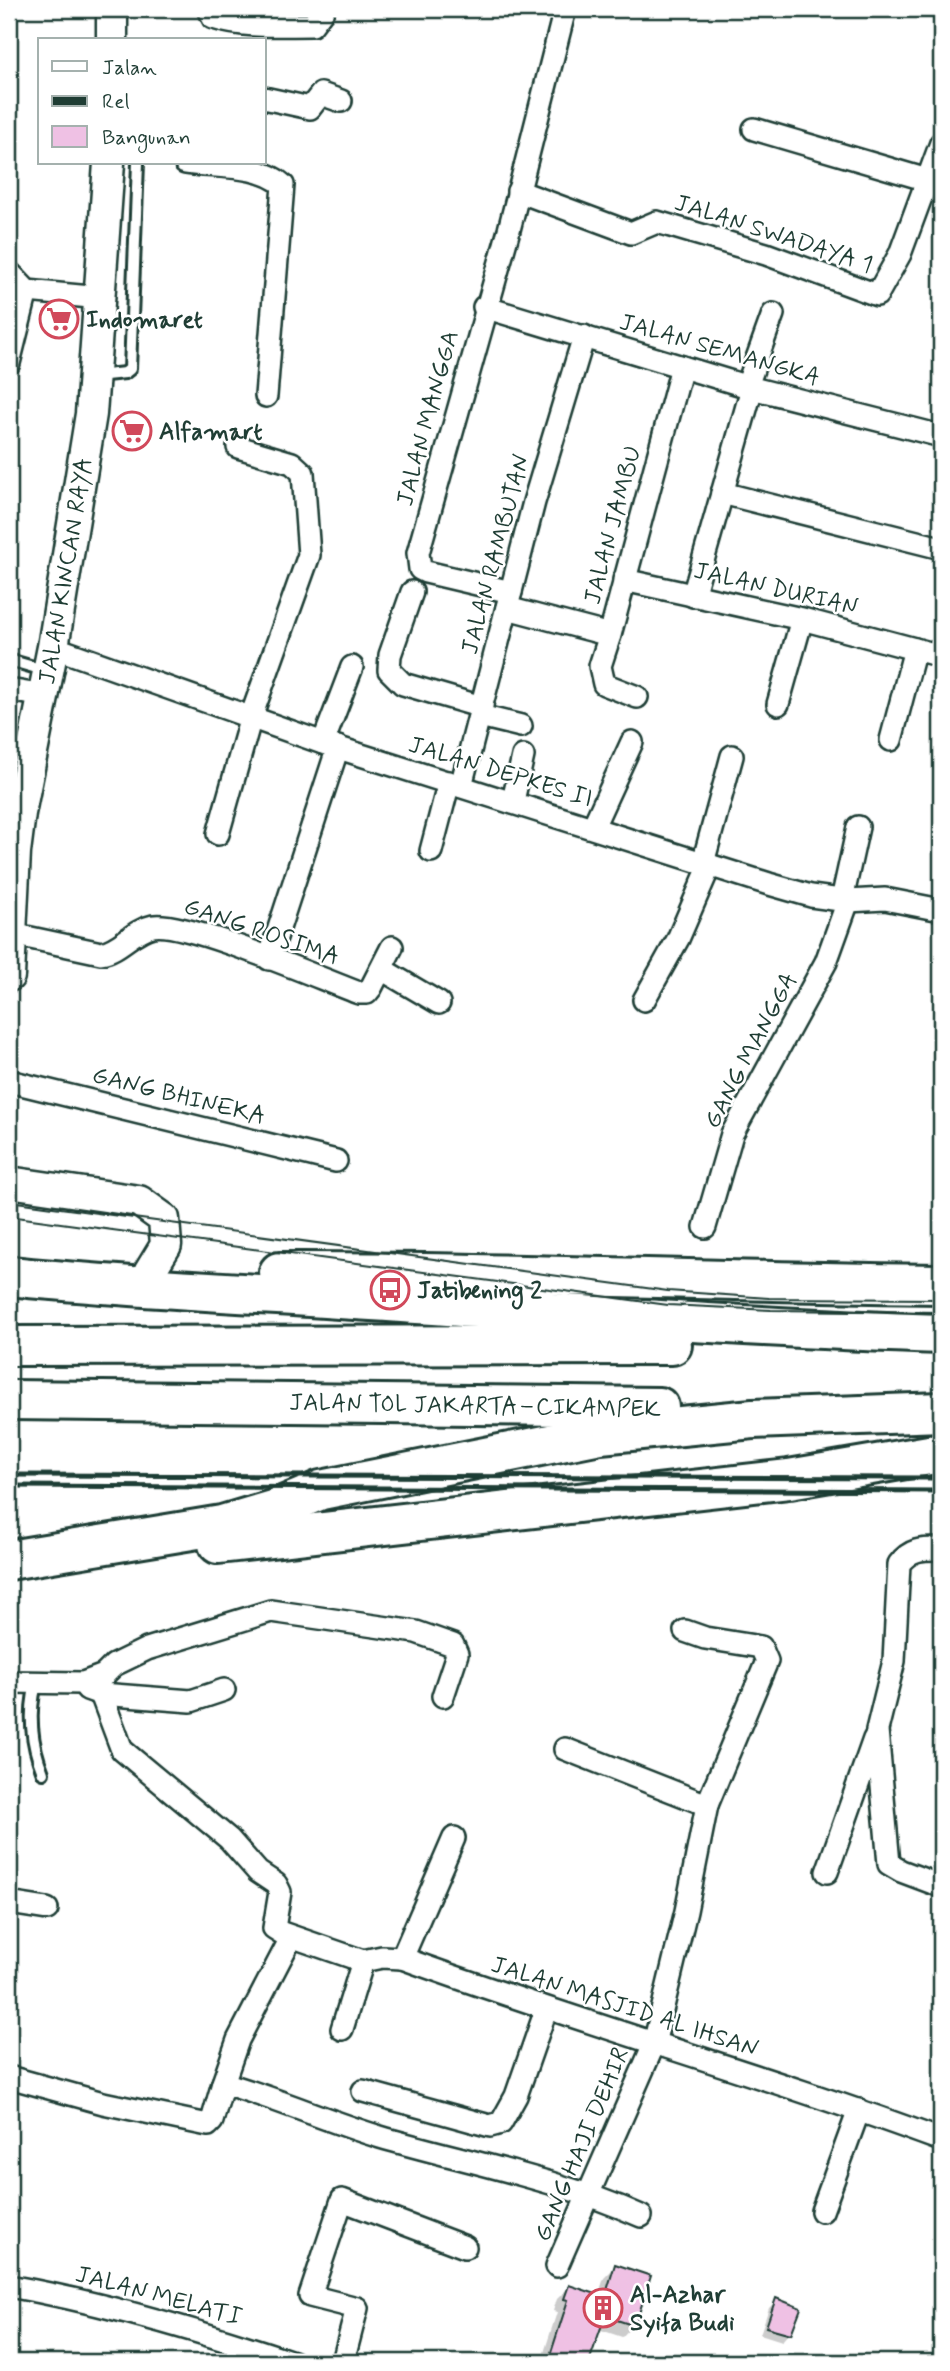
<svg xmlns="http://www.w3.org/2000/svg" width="950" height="2371" viewBox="0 0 950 2371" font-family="Mynerve,sans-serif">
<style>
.shadow{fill:#0003}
.building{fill:#efc1e4;stroke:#1f3d34;stroke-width:2}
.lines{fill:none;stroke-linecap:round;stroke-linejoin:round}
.lane-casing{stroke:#1f3d34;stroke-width:16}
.street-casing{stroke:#1f3d34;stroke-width:26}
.secondary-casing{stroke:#1f3d34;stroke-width:35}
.highway-casing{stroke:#1f3d34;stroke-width:44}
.lane{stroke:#fff;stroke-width:10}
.street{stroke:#fff;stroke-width:21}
.secondary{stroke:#fff;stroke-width:30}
.highway{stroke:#fff;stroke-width:38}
.tram{stroke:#1f3d34;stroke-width:2}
.rail{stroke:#1f3d34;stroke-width:5}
.labels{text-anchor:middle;stroke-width:5;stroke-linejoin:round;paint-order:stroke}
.street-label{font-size:24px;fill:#1f3d34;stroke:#fff}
.poi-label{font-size:24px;font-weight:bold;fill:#1f3d34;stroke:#fff;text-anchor:start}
</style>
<rect width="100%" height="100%" fill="#fff"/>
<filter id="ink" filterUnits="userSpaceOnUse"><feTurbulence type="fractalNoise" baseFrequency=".0143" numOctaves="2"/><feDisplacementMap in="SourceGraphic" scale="14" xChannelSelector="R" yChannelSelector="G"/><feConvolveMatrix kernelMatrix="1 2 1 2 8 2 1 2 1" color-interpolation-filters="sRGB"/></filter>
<g filter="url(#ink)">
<g class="shadow">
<path d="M616,2266L633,2325L622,2337L598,2329L588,2362H541L557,2312L553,2311L557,2299L569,2287L598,2296L604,2278Z"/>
<path d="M777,2300L789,2333L782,2341L760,2334L769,2308Z"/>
</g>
<g class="building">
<path d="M615,2264L651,2276L635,2326L605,2316L589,2362H548L568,2300L564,2299L569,2285L605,2297Z"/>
<path d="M776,2298L801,2308L791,2334L766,2327Z"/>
</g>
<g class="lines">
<defs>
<g id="lane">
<path d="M96,376L125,373L130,369L138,163"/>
<path d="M9,660L47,671"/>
<path d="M36,1684C28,1715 31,1743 43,1773"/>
</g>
<g id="street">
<path d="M209,9L213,18C244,28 279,25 312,25L324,9"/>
<path d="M264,98L310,108L321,94L341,101"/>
<path d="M754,129L941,184"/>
<path d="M185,163C215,168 259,163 283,185L266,396"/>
<path d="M518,191L631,233L657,222L766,254L877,295L900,254L941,143"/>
<path d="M9,272L27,291L101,298"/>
<path d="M484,307L752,388L941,436"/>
<path d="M9,363L27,291"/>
<path d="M747,386L773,314"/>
<path d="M722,493L941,548"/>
<path d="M624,580L802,619L941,656"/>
<path d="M412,592L390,655L389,670L403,684L482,707"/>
<path d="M511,592L426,572L420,569L418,553L509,230L565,9"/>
<path d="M693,596L752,388"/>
<path d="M507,608L610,635L682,367"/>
<path d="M610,635L600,666L604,684L637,697"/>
<path d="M53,647L323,743L769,884L811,896L848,901L885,899L941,910"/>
<path d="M9,690L44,696"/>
<path d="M778,704L802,619"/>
<path d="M480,716L521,726"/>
<path d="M891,740L915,649"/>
<path d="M323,743L352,667"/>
<path d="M461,786L534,502L584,336"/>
<path d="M513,801L523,756"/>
<path d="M593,827L632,742"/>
<path d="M218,834L251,717L309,555L303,473L292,463L238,447"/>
<path d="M431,851L449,782"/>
<path d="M703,863L732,756"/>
<path d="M842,900L858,827"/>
<path d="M12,934L101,953C120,950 133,930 153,926C185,920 321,979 359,993H367L371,988L392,947"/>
<path d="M269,959L338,747"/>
<path d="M383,970L439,1003"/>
<path d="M644,1000L678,939L710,865"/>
<path d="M9,1081L336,1161"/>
<path d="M705,1227L732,1134L826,962L848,901"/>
<path d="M941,1549C923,1549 911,1548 899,1564L894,1661L877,1730L889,1864L901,1871L941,1886"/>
<path d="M9,1682L83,1683L104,1675L114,1665L147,1649L271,1611L416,1632L453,1645L457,1654L443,1696"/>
<path d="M83,1683L87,1689L101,1694L122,1750L229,1839L258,1872L276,1884L280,1892L274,1928L282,1933L363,1961L382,1957L402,1958C580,2023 763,2074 941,2140"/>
<path d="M101,1694L191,1701L224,1690"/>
<path d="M565,1749L707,1805"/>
<path d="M827,1872L874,1739"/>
<path d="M9,1903L47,1909"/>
<path d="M291,1938L238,2040L223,2083C276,2098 327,2121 380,2137C467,2162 558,2179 641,2216"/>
<path d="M402,1958L454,1838"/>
<path d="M342,2029L363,1961"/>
<path d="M9,2077L103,2103L208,2125L212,2121L223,2083"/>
<path d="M363,2091L490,2126L501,2123L516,2096L546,2010"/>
<path d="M822,2211L859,2110"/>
<path d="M557,2266L654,2044L686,1911L707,1805L767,1661L761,1647L705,1638L685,1631"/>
<path d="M9,2286C105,2303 200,2331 293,2362"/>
<path d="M343,2362L357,2308L310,2296L342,2200L465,2247"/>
</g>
<g id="secondary">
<path d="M112,9V40"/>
<path id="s1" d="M9,976L15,852L20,813L53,647L91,414L109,163"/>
<path d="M9,1182L139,1201L164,1219L166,1245L149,1273"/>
</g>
<g id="highway">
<path d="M279,1272C500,1271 720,1282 941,1284"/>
<path d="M9,1276C109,1286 208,1291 309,1297C520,1310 730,1327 941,1334"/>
<path d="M9,1346L672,1345"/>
<path d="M9,1400L659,1407"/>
<path d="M218,1544L789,1479L941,1453"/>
<path d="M9,1560L222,1525L276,1509L321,1490L600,1434L753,1419L941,1412"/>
</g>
</defs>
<use href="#lane" class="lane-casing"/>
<use href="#street" class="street-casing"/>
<use href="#secondary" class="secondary-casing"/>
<use href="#highway" class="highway-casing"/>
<use href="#lane" class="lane"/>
<use href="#street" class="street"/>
<use href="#secondary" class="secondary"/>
<use href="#highway" class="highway"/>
<g class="tram">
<path d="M9,1201L668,1291L769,1298L941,1299"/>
<path d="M9,1216L668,1305L771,1310L941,1312"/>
</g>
<g class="rail">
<path d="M9,1475L941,1478"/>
<path d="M9,1486L941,1491"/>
</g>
</g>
</g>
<defs>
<symbol id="supermarket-ring" viewBox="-11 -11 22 22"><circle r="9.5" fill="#fff" stroke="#d1495b" stroke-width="1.5"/><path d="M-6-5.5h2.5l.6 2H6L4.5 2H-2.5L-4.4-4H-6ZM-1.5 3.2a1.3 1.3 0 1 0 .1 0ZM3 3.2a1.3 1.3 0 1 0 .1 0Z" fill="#d1495b"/></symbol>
<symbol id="bus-ring" viewBox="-11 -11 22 22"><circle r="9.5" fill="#fff" stroke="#d1495b" stroke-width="1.5"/><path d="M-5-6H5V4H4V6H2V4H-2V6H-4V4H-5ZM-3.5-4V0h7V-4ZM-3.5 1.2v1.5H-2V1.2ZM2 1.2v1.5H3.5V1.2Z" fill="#d1495b"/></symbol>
<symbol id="building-ring" viewBox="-11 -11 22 22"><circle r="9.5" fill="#fff" stroke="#d1495b" stroke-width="1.5"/><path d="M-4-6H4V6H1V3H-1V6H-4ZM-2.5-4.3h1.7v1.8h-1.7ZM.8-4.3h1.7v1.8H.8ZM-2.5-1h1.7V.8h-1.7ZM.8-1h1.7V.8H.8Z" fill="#d1495b"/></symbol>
</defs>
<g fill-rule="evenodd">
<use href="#supermarket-ring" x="37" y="297" width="44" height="44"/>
<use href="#supermarket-ring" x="110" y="409" width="44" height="44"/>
<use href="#bus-ring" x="368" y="1268" width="44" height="44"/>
<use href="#building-ring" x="581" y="2286" width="44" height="44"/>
</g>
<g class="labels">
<g class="street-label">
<text transform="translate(774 233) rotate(18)" y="8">JALAN SWADAYA 1</text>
<text transform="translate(720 349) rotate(16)" y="8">JALAN SEMANGKA</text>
<text transform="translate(427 418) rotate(-75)" y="8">JALAN MANGGA</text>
<text transform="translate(612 525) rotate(-75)" y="8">JALAN JAMBU</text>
<text transform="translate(495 554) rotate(-75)" y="8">JALAN RAMBUTAN</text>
<text dy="8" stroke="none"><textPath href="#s1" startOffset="410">JALAN KINCAN RAYA</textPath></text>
<text transform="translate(776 588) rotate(13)" y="8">JALAN DURIAN</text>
<text transform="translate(501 771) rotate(17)" y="8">JALAN DEPKES II</text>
<text transform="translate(262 931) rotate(19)" y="8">GANG ROSIMA</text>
<text transform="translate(750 1050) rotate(-62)" y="8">GANG MANGGA</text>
<text transform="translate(179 1095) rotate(14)" y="8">GANG BHINEKA</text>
<text transform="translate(475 1405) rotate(1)" y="8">JALAN TOL JAKARTA–CIKAMPEK</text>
<text transform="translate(625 2006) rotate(18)" y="8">JALAN MASJID AL IHSAN</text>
<text transform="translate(581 2144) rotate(-67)" y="8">GANG HAJI DEHIR</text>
<text transform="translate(159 2295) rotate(15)" y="8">JALAN MELATI</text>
</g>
<g class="poi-label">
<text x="86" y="327">Indomaret</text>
<text x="159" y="439">Alfamart</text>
<text x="417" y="1298">Jatibening 2</text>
<text x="630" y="2302">Al-Azhar<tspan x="630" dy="28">Syifa Budi</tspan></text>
</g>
</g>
<rect width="950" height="2371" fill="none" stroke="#fff" stroke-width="35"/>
<rect x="18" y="18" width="915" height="2336" fill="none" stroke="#1f3d34" stroke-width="2.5" filter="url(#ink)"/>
<rect x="38" y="38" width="228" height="126" fill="#ffffff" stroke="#a5b1ae" stroke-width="2"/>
<rect x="52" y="61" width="35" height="10" fill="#ffffff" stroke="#a5b1ae" stroke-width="2"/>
<text x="102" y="74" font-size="21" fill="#1f3d34">Jalan</text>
<rect x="52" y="96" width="35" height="10" fill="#1f3d34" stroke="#a5b1ae" stroke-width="2"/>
<text x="102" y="108" font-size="21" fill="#1f3d34">Rel</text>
<rect x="52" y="126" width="35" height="21" fill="#efc1e4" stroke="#a5b1ae" stroke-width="2"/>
<text x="102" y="144" font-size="21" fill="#1f3d34">Bangunan</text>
</svg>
